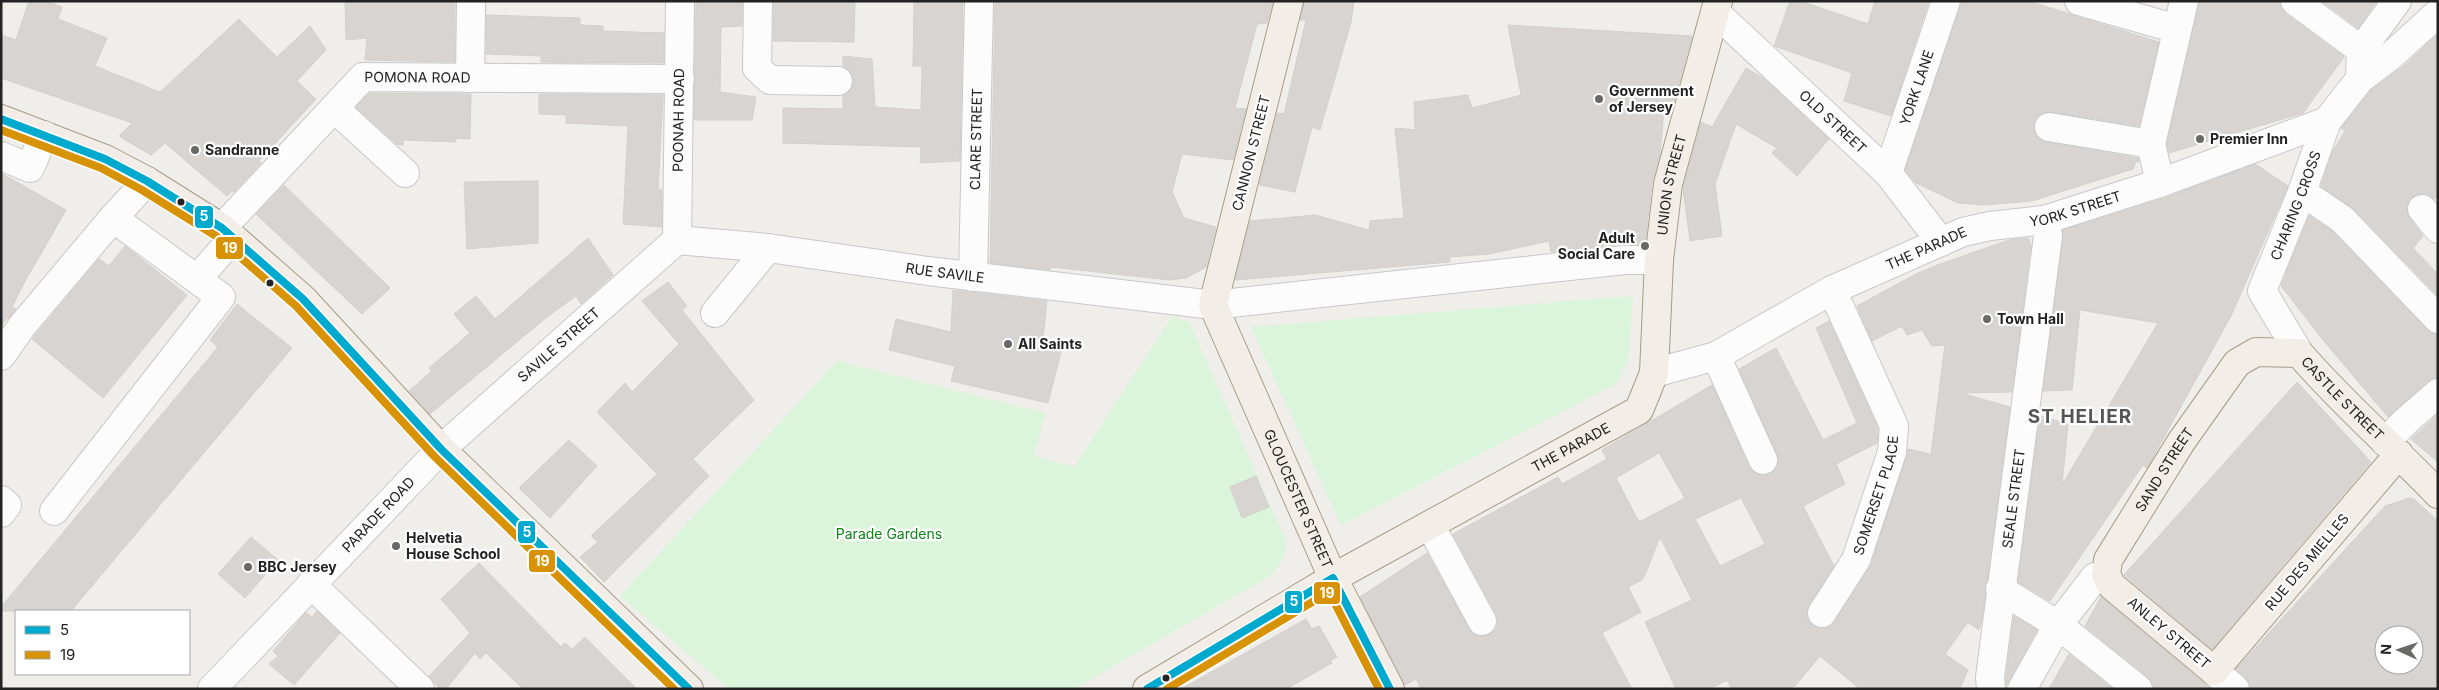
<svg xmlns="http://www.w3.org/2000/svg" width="2439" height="690" viewBox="0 0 2439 690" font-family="Inter,sans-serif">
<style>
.park{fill:#daf5da}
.building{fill:#d7d4d2;stroke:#d3d0cc;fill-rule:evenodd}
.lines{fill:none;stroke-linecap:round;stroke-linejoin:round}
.minor-casing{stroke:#c9c8c7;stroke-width:30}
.major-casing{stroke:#a79c86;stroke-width:30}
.minor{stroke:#fdfcfc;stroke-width:28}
.major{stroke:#f3ede7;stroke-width:28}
.bus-1-casing{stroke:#fff;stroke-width:11}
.bus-2-casing{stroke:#fff;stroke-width:11}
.bus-1{stroke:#00a9ce;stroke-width:8}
.bus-2{stroke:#d79205;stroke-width:8}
.poi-dot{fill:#6a6968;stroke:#fff;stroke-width:2}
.bus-dot{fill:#222;stroke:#fff;stroke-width:2}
.labels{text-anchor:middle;stroke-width:4.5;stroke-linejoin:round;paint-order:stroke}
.street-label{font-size:14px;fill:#222;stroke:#fff}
.poi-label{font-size:14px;font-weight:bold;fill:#222;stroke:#fff;text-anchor:start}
.park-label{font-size:14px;fill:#0c8416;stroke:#fff}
.district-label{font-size:19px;font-weight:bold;letter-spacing:1px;fill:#555;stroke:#fff}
.line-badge{stroke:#fff;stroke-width:2}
.badge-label{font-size:14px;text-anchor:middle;font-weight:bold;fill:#fff}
</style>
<rect width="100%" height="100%" fill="#f0eeeb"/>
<g class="park">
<path d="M1633,296L1628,361L1616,384L1341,525L1251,327Z"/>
<path d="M1172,317L1189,322L1287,543C1284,558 1280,567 1268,577L1074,689H729L620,596L837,361L1045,413L1034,456L1074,467Z"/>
</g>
<g class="building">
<path d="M29,1H46L62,7L58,19L107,38L95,66L160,92L239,19L277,57L310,26L326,50L297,81L316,99L259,161L261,163L234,192L232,191L227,196L165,143L151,155L119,136L132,123L1,78V35L16,40Z"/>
<path d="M345,1H455V62L365,60L367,38L346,40Z"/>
<path d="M696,1H742V26L721,27L720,92L756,97L752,120H694Z"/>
<path d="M774,1H855L854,42L773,41Z"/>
<path d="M914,1H963L960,161L920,163L921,147L783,143V108L843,109V95L851,89L854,81L851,73L843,67V56L872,59L875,107L921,110L922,66H913Z"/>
<path d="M995,1H1273L1267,23L1257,24L1235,108L1246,109L1233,160L1182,154L1172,192L1184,218L1216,227L1206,267L1186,278L1170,280L1051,267L1050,270L990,263Z"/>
<path d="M1304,1H1354L1351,22L1320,130L1312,127L1295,192L1259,185L1277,113L1284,114L1306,20H1300Z"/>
<path d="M1790,1H1800L1868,24L1875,1H1929L1891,116L1844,101L1852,73L1774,46Z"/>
<path d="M1961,1H2028L2159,42L2139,126L2051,112L2043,113L2037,117L2034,124L2035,133L2039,139L2046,142L2138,158L2139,161L2136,162L2133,169L2032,201L1983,205L1958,203L1916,183L1905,170Z"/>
<path d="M2199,1H2280L2286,14L2344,57L2303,113L2169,153L2167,144Z"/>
<path d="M2322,1H2377L2358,28Z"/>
<path d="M486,15L580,18V25L603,26V31L664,33V63L541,62V56L486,54Z"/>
<path d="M1508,25L1692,36L1672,110H1664L1660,154L1652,182L1645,244H1623L1551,252L1549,241L1489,254L1450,257V262L1235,280L1250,221L1315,215L1369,230L1370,221L1404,218L1395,128L1415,130L1414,102L1468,95L1472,108L1521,95Z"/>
<path d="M2438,34V197L2434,199L2428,195L2420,194L2413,197L2408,203L2407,211L2409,217L2423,236L2413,248L2438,274V296L2353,208L2321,186L2332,153L2345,131L2341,128L2371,90L2404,66Z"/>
<path d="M1746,68L1763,78L1829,139L1797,176L1772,153L1777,148L1736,124L1715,184L1722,236L1690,241L1683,189L1701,122L1712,127Z"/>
<path d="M370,93L471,94L470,139L456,138V142L403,140V145L397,144L356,107Z"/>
<path d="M539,94L663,95L658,189L662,190V227L623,224L628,126L566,123V115L539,114Z"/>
<path d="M2255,164L2288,186L2231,316L2147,468L2143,465L2050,601L2018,582L2040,416L2068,424L2062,485L2158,323L2080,310L2072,390L2043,391L2063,230L2165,198Z"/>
<path d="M1,173L66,210L24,283L12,307L16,309L8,319L6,318L1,328Z"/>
<path d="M538,181V243L467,249L464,182Z"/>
<path d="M284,185L390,288L362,314L256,214Z"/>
<path d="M2309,216L2332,231L2427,330L2438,334V378L2428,381L2388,417L2324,341L2281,286Z"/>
<path d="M588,238L613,275L581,304L576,296L547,317L430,414L409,391L432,371L429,368L470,333L454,314L476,296L495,319Z"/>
<path d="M2028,238L2031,244L2012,392L1961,393L2010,407L1982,619L1979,630L1968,622L1945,654L1968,670L1960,689H1860L1820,656L1795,686L1784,689H1732L1727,680L1710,689H1676L1645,622L1692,600L1660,537L1645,575L1642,580L1628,587L1641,612L1602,633L1632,689H1421L1416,679L1405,685L1360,597L1427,553L1469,629L1473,634L1481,637L1490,634L1496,629L1498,622L1496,614L1453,534L1558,477L1562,484L1607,459L1602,450L1712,385L1749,467L1754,472L1761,475L1770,474L1775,469L1778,462L1777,454L1739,369L1776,348L1823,440L1857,423L1816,328L1829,321L1878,429L1877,443L1836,464L1845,484L1803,506L1834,566L1809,605L1806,612L1808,620L1813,626L1821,629L1830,627L1835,621L1871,565L1908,449L1931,454L1945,345L1932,346L1922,330L1907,335L1902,326L1872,341L1857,306L1916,274L1940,264L2009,240ZM1659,453L1685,498L1639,522L1616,478ZM1741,498L1765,544L1720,566L1695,519Z"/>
<path d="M125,246L187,295L103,398L32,339L99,259L109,266Z"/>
<path d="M668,282L687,306L682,310L754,400L693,459L709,476L604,582L580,557L598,542L591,536L657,474L597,412L625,383L632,392L679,344L642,301Z"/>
<path d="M953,290L1047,301L1043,339L1062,348L1048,403L951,381L955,366L889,350L896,319L951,332Z"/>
<path d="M237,304L292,348L71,611H1V607L218,347L210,340Z"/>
<path d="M2297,382L2371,462L2212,649L2124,575Z"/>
<path d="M2438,414V462L2411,439Z"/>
<path d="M569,440L597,466L550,518L519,488Z"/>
<path d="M1256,476L1269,507L1242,518L1230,487Z"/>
<path d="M2409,498L2414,499L2438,521V689H2250L2246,678L2236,669L2385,506ZM2384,635H2414V665H2384Z"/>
<path d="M251,537L278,560L245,598L218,574Z"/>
<path d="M479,563L561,647L565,643L572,649L585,637L637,689H523L486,653L480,659L475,653L446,689H440L429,676L470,633L441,599Z"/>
<path d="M2101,597L2102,598L2211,689H2153L2148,677L2085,626Z"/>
<path d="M317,611L340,633L294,685L269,664L278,656L273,651L306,613L312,617Z"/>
<path d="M2014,616L2037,630L2006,686V677Z"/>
<path d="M1306,619L1312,629L1319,626L1337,657L1330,661L1332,663L1286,689H1181Z"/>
<path d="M2069,654L2113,689H2049Z"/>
</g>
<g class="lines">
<defs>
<g id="minor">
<path d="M758,1L757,68L770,80L838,81"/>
<path d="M2079,1L2177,29"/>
<path d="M2295,1L2361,50"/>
<path id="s1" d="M1715,12L1888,173L1941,242"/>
<path d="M470,78L471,1"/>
<path d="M2360,79L2361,50L2397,1"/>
<path d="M334,108L405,173"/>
<path d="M2049,127L2151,144"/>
<path d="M1,156L30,168L44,135"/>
<path id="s2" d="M1888,173L1946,1"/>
<path d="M2160,183L2151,144L2184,1"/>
<path d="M2302,192L2342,219L2438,319"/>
<path d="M2422,209L2438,229"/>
<path d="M113,218L147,181"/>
<path id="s3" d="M222,228L363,77L680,79"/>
<path id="s4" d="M677,240L768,248L928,271L1213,305L1625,260H1659"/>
<path id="s5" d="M677,240L680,1"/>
<path id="s6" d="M973,277L979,1"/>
<path d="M197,279L233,238"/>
<path d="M715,313L768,248"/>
<path id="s7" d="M2299,353L2262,291L2302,192L2327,121L2360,79L2393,54L2438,13"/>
<path d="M1,356L22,326L113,218L221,297L54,511"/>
<path d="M1716,356L1763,460"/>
<path id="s8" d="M1654,373L1716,356L1832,290L1963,232L1990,226L2044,220L2160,183L2327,121"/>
<path d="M2385,442L2407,420L2438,393"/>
<path d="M1,500L7,505L1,513"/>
<path d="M1430,525L1482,621"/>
<path d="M311,584L420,689"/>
<path d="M2000,589L2058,625L2138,689"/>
<path id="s9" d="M1822,613L1856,560L1892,452L1894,426L1832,290"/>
<path d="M2214,671L2235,689"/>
<path id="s10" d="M212,689L441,449L677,240"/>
<path id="s11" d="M1991,689L1990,677L2048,236L2044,220"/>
<path d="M2022,689L2058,625L2095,577L2106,575"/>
</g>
<g id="major">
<path id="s12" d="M1289,1L1213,305L1333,578L1390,689"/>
<path d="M1,119L105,159L147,181L222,228L303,299L441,449L689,689"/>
<path id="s13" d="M2399,454L2214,671L2112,586L2106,575L2108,560L2181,442L2237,363L2256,352L2299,353C2342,403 2392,446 2438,494"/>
<path id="s14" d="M1147,689L1333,578L1639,410L1654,373L1659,260L1668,184L1718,1"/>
</g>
</defs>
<use href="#minor" class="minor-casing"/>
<use href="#major" class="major-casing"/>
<use href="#minor" class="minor"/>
<use href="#major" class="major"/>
<defs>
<g id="bus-1">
<path d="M1,119L105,159L147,181L222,228L303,299L441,449L689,689"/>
<path d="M1147,689L1333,578L1390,689"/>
</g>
<g id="bus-2">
<path d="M1,130L101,168L142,190L216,236L296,306L434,456L674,689"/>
<path d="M1167,689L1329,592L1379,689"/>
</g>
</defs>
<use href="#bus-1" class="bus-1-casing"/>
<use href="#bus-2" class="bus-2-casing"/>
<use href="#bus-1" class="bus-1"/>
<use href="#bus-2" class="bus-2"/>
</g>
<g class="poi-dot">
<circle cx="1599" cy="99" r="5"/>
<circle cx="2200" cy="139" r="5"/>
<circle cx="195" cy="150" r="5"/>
<circle cx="1645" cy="246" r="5"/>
<circle cx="1987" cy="319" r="5"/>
<circle cx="1008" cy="344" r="5"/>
<circle cx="396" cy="546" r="5"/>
<circle cx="248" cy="567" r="5"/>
</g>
<g class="bus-dot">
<circle cx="181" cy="202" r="4.5"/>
<circle cx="270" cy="283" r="4.5"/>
<circle cx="1166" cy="678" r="4.5"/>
</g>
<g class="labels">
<g class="street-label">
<text dy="5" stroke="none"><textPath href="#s3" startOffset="261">POMONA ROAD</textPath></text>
<text dy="5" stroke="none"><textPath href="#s2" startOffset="90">YORK LANE</textPath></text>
<text dy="5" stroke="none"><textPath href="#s5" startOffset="120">POONAH ROAD</textPath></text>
<text dy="5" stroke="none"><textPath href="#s1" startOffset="161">OLD STREET</textPath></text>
<text dy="5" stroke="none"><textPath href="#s6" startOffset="138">CLARE STREET</textPath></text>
<text transform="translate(1251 153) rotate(-76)" y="5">CANNON STREET</text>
<text dy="5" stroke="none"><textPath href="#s14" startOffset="795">UNION STREET</textPath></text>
<text dy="5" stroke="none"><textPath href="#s7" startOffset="164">CHARING CROSS</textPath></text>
<text dy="5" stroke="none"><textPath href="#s8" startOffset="456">YORK STREET</textPath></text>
<text dy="5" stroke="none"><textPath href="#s8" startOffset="301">THE PARADE</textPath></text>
<text dy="5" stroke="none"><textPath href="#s4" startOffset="270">RUE SAVILE</textPath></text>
<text dy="5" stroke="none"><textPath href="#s10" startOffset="489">SAVILE STREET</textPath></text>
<text dy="5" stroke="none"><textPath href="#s13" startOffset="809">CASTLE STREET</textPath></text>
<text dy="5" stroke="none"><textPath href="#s14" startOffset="488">THE PARADE</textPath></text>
<text dy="5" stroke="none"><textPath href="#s13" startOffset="552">SAND STREET</textPath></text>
<text dy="5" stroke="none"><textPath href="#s9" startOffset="131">SOMERSET PLACE</textPath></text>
<text dy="5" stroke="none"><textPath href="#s12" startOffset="525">GLOUCESTER STREET</textPath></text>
<text dy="5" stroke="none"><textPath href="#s11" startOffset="192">SEALE STREET</textPath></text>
<text dy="5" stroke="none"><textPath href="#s10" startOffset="241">PARADE ROAD</textPath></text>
<text transform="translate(2307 562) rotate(-50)" y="5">RUE DES MIELLES</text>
<text transform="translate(2169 633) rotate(40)" y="5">ANLEY STREET</text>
</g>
<g class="poi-label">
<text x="1609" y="96">Government<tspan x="1609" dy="16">of Jersey</tspan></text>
<text x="2210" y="144">Premier Inn</text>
<text x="205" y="155">Sandranne</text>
<text x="1635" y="243" text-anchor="end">Adult<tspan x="1635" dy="16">Social Care</tspan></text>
<text x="1997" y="324">Town Hall</text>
<text x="1018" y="349">All Saints</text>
<text x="406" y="543">Helvetia<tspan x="406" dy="16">House School</tspan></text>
<text x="258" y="572">BBC Jersey</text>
</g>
<g class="park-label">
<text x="889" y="539">Parade Gardens</text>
</g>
<g class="district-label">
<text x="2080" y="423">ST HELIER</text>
</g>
</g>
<g class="line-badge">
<rect x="194" y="205" width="20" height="24" rx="5" fill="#00a9ce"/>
<rect x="215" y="236" width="29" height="24" rx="5" fill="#d79205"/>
<rect x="517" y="520" width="19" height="24" rx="5" fill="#00a9ce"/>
<rect x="528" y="549" width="28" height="24" rx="5" fill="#d79205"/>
<rect x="1313" y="581" width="28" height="24" rx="5" fill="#d79205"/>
<rect x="1284" y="590" width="19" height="24" rx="5" fill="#00a9ce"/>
</g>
<g class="badge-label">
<text x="204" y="221">5</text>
<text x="230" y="253">19</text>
<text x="527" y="537">5</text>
<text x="542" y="566">19</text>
<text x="1327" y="598">19</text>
<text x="1294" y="606">5</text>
</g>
<rect width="2439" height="690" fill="none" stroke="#222222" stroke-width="5"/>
<rect x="15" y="610" width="175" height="65" fill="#ffffff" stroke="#a7a7a7"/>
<rect x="25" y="626" width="25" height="8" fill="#00a9ce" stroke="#a7a7a7"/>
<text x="60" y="635" font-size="15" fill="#222222">5</text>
<rect x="25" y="651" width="25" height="8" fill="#d79205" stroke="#a7a7a7"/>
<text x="60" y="660" font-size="15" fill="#222222">19</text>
<g transform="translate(2399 650) rotate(273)"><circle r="24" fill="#ffffff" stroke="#a7a7a7"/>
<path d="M0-4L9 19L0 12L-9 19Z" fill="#6a6968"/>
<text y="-8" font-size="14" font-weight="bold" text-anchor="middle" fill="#222222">N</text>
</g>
</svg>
